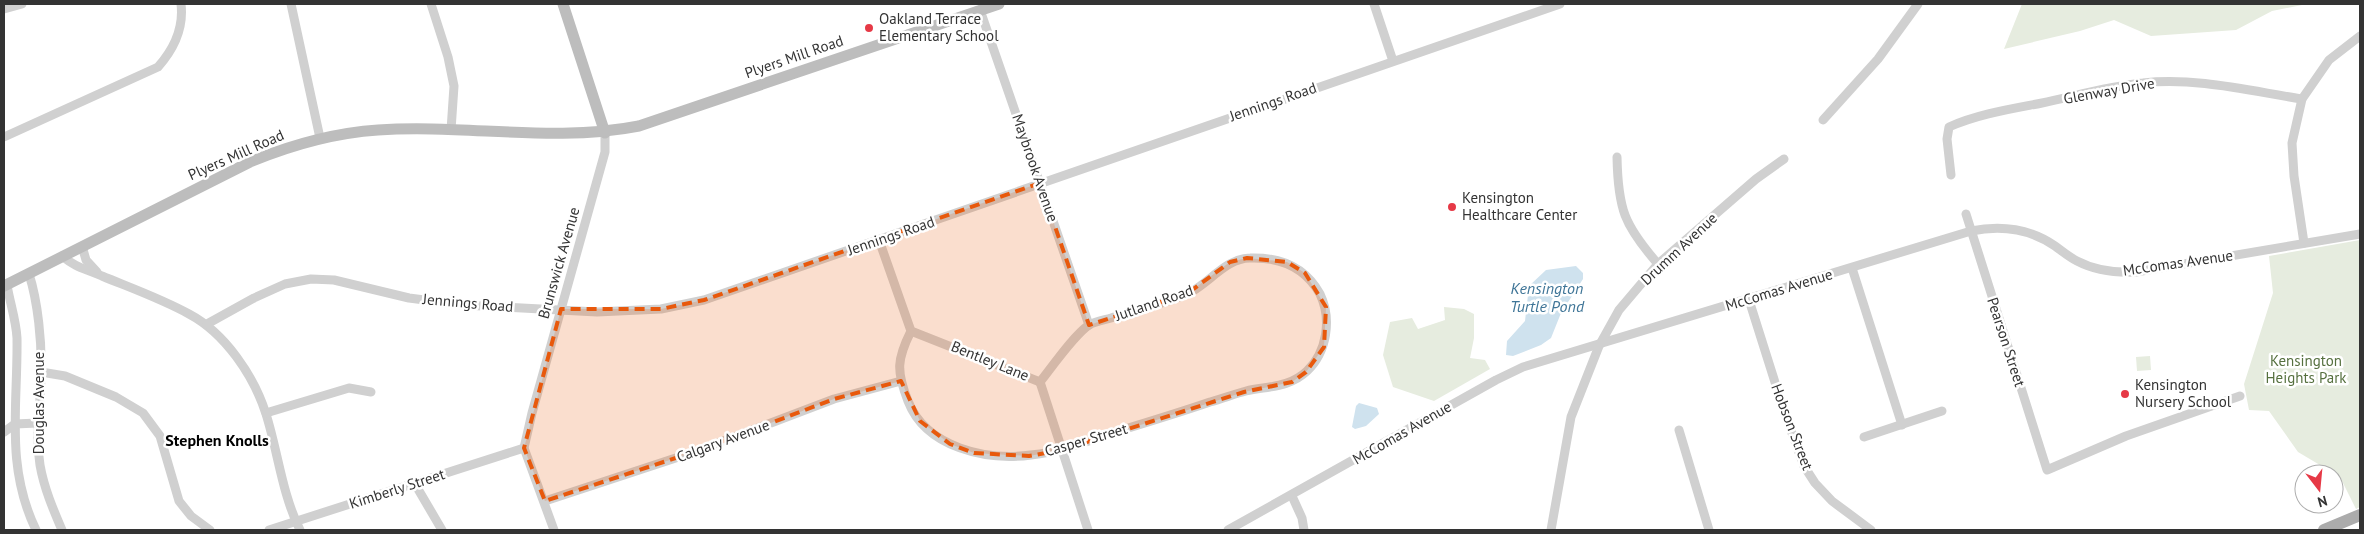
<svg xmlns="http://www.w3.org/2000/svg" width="2364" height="534" viewBox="0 0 2364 534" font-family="'PT Sans',sans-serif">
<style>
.green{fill:#e6ecdf}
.water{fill:#cfe2ee}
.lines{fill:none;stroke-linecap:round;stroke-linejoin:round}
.street{stroke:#d0d0d0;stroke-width:9}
.secondary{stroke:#bdbdbd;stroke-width:11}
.primary{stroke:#ababab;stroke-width:12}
.marked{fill:#e8590c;fill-opacity:0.2;stroke:#e8590c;stroke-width:4;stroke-dasharray:10 6;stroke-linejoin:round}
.poi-dot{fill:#e63946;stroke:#fff;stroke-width:2}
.labels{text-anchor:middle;stroke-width:5;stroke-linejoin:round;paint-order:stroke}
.poi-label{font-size:15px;fill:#333;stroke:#fff;text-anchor:start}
.street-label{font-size:15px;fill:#333;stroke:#fff}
.park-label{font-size:15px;fill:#56703f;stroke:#fff}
.water-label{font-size:16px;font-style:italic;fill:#3f7597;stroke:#fff}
.neighbourhood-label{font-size:16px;font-weight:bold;fill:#000;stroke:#fff}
</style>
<rect width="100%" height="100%" fill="#fff"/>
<g class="green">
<path d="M2022,4H2307L2272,11L2236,30L2151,36L2114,20L2080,31L2004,49Z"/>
<path d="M2360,240V507L2356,509L2340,477L2298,452L2269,411L2249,410L2244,384L2273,293L2269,256Z"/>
<path d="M1444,307L1464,309L1474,314V338L1470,358L1485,360L1490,369L1434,401L1393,387L1383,355L1390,322L1412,318L1418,329L1445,320Z"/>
<path d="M2150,356L2151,370L2137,371L2136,357Z"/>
</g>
<g class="water">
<path d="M1576,266L1583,273V279L1561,313L1551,338L1541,345L1513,356L1506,355L1507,341L1525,321L1529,286L1546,270Z"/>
<path d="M1359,403L1377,408L1379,414L1366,426L1355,429L1352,427L1356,406Z"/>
</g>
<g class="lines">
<g class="street">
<path d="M291,4L320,138"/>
<path d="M431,4L448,57L454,86L451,130"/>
<path d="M1374,4L1393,61"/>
<path d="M4,9L22,4"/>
<path d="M980,10L1089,325"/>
<path d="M1823,120L1878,59L1918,4"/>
<path d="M4,137L158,67C174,49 184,29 181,4"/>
<path d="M1617,157C1618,209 1624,225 1658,264"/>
<path d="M1951,175L1947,139L1949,127C1978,114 2011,109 2042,103C2075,96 2109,86 2143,83C2195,77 2250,91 2302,99"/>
<path d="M1966,214L2047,470L2126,436L2240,396"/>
<path d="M879,240L911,331L1040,382"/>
<path d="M2304,243L2294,176L2292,143L2302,99L2329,60L2360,36"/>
<path d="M82,246L86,260L97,272"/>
<path d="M62,256C78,269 85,268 102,276C131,288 162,299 189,314C225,333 254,376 266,414C278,452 282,494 300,530"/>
<path d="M1852,268L1902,425"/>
<path d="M29,274C38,302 42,343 41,373C41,404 35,434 40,465C44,488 53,509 62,530"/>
<path d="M7,285C10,303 16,320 17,338C18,406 5,466 36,530"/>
<path d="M1749,300L1785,414L1804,466L1815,483L1832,501L1871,530"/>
<path d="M207,324L254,298L285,284L311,279L334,280L409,298L463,305L597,312L661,309L704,300L1560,4"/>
<path d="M911,331C897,359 896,371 908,401C926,448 987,461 1031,455C1059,452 1086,442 1112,433C1145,423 1178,413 1210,402C1222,399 1234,394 1246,391C1268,386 1289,388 1307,371C1327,352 1332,319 1320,294C1305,267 1280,257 1250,258C1227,258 1211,281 1191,292C1167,304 1137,309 1111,318C1104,320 1095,321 1089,325C1074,335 1052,367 1040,382"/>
<path d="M41,372L65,376L116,397L143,413L160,436L179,501L191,516L210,530"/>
<path d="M1040,382L1088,530"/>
<path d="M266,413L349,388L371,392"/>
<path d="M1679,430L1709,530"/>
<path d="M4,432L15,424L37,423"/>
<path d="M1864,437L1942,411"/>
<path d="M415,484L442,530"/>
<path d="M1292,496L1302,518L1304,530"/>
<path d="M545,501L697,451L834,399L901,381"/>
<path d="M269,530L524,448"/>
<path d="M554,530L524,448L532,413L605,152V133"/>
<path d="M1228,530L1496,380L1523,367L1971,231C2001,225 2029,228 2055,246C2062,251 2069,257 2077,261C2096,271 2115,273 2136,272L2360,234"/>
<path d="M1551,530L1571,417L1599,346L1619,310L1658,264L1756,179L1784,159"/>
</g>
<g class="secondary">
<path d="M563,4L605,133"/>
<path d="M4,286L250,162C291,145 333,133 378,130C466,124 553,143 639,126L999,4"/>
</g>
<path class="primary" d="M2324,530L2360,515"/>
</g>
<path class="marked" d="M1040,183L1089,325L1188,293L1230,262L1247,258L1287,262L1305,273L1326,307L1324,347L1306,372L1292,382L1244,392L1062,450L1029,456L974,453L950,444L920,421L901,381L834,399L697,451L545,501L524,448L561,309H661L704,300Z"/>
<g class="poi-dot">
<circle cx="869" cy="28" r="5"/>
<circle cx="1452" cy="207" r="5"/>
<circle cx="2125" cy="394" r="5"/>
</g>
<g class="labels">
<g class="poi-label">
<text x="879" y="24">Oakland Terrace<tspan x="879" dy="17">Elementary School</tspan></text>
<text x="1462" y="203">Kensington<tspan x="1462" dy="17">Healthcare Center</tspan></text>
<text x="2135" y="390">Kensington<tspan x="2135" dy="17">Nursery School</tspan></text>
</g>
<g class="street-label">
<text transform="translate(794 57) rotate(-19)" y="5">Plyers Mill Road</text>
<text transform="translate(2109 91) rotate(-10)" y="5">Glenway Drive</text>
<text transform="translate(1273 102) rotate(-19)" y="5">Jennings Road</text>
<text transform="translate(236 155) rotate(-24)" y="5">Plyers Mill Road</text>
<text transform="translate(1035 168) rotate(71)" y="5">Maybrook Avenue</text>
<text transform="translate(891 236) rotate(-19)" y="5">Jennings Road</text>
<text transform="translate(1679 249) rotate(-43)" y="5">Drumm Avenue</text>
<text transform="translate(559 263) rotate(-74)" y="5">Brunswick Avenue</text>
<text transform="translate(2178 263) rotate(-8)" y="5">McComas Avenue</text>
<text transform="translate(1779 290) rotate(-17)" y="5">McComas Avenue</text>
<text transform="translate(468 303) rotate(5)" y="5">Jennings Road</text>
<text transform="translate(1154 303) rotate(-19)" y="5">Jutland Road</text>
<text transform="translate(2006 342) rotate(72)" y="5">Pearson Street</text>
<text transform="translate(990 361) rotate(22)" y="5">Bentley Lane</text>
<text transform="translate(39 403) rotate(-90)" y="5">Douglas Avenue</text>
<text transform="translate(1792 427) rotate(69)" y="5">Hobson Street</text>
<text transform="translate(1402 433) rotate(-30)" y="5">McComas Avenue</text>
<text transform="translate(1086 440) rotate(-16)" y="5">Casper Street</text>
<text transform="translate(723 441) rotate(-20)" y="5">Calgary Avenue</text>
<text transform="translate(397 489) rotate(-18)" y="5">Kimberly Street</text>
</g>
<g class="park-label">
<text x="2306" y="366">Kensington<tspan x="2306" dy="17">Heights Park</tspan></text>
</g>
<g class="water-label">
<text x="1547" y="294">Kensington<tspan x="1547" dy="18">Turtle Pond</tspan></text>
</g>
<g class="neighbourhood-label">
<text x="217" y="446">Stephen Knolls</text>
</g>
</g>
<rect width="2364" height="534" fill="none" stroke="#333333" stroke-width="10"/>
<g transform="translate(2319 489) rotate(164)"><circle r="24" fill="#ffffff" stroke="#adadad"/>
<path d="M0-4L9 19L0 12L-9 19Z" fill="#e63946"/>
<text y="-8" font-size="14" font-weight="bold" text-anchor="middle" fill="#333333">N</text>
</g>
</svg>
